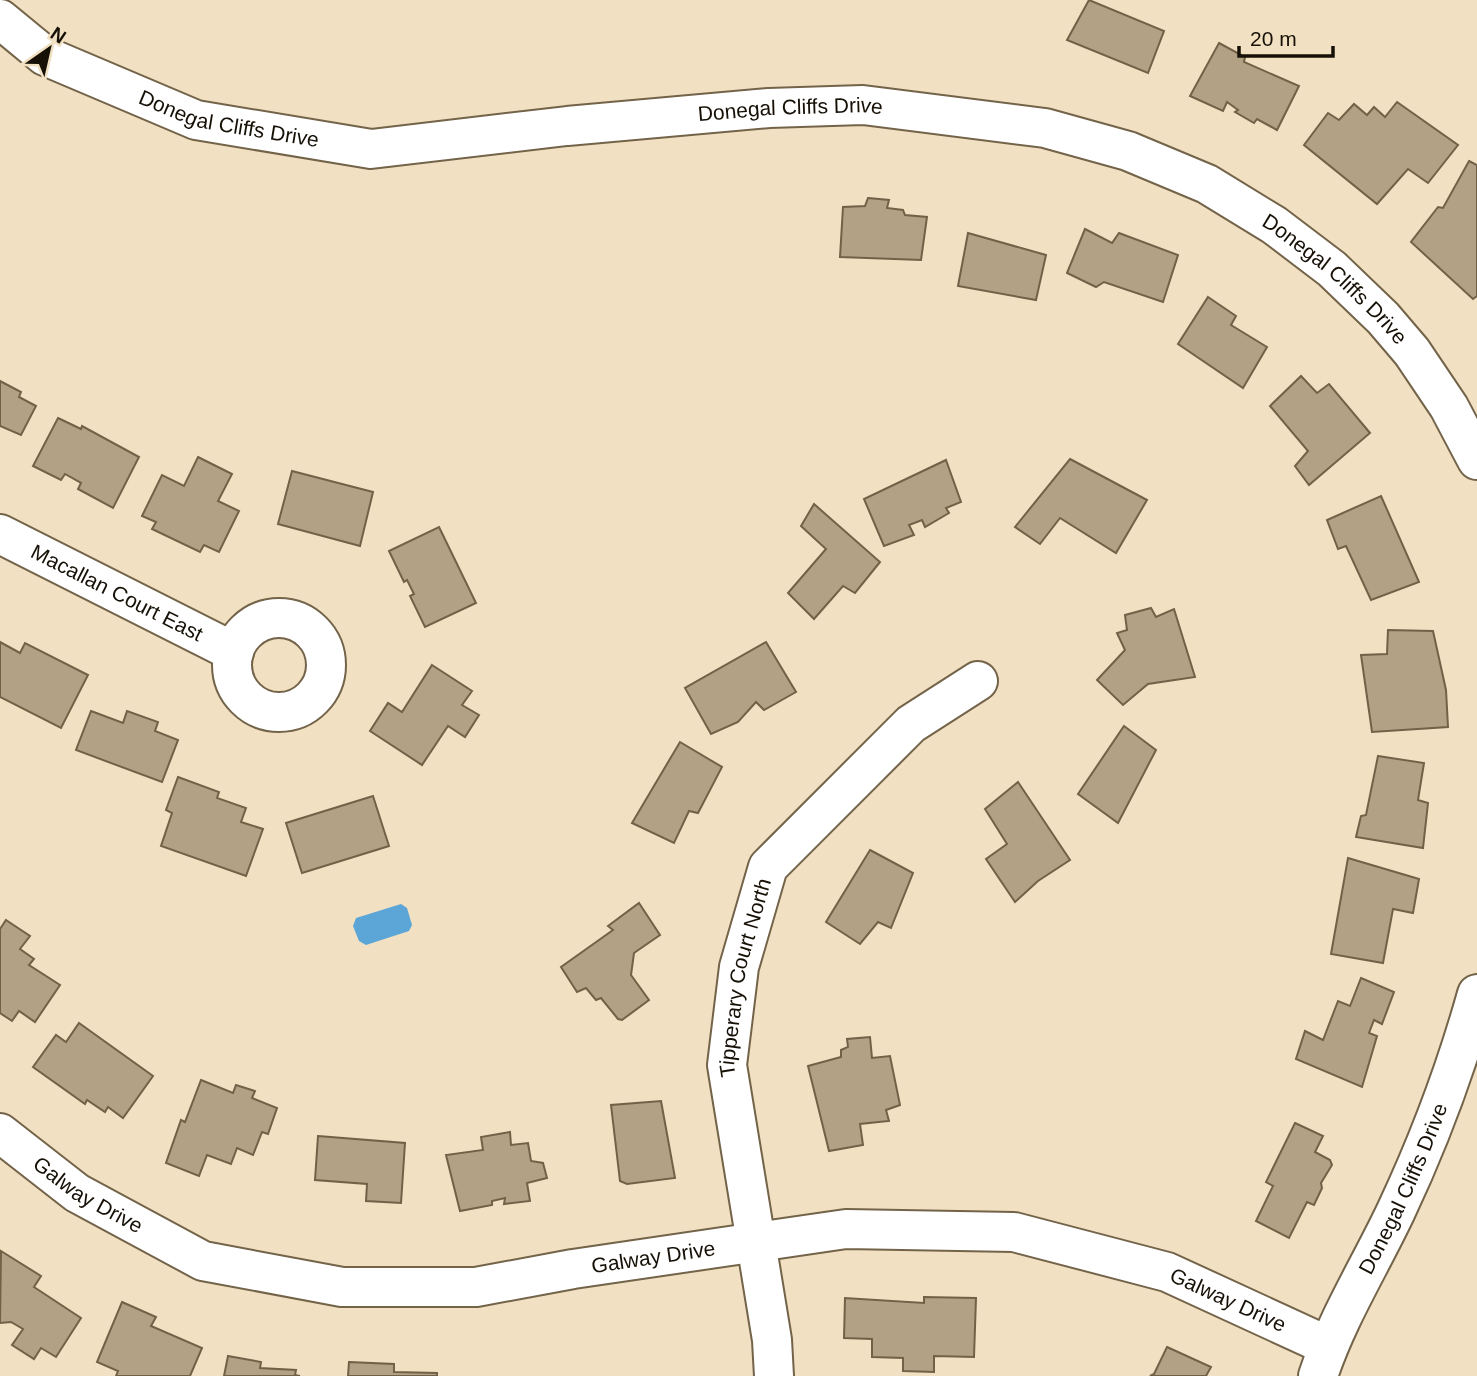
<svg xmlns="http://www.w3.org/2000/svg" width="1477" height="1376" viewBox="0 0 1477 1376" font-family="Arial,sans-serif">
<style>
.water{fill:#5ca6d7}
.building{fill:#b2a184;stroke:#716247;stroke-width:2}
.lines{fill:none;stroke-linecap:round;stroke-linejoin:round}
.minor-casing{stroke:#736349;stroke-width:42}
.minor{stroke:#fff;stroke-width:38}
.labels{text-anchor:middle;stroke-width:5;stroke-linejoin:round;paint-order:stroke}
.street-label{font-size:21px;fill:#161006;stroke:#f1e0c2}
</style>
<rect width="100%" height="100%" fill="#f1e0c2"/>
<path class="water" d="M401,904L407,908L412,925L409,931L366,945L359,941L353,926L356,918Z"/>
<g class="building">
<path d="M1089,0L1164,31L1148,73L1067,40Z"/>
<path d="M1219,43L1245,57L1244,62L1299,86L1277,130L1257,119L1254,123L1235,112L1238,110L1227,102L1223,111L1190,96Z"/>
<path d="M1397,102L1458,145L1428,183L1408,169L1377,204L1304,145L1328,113L1339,120L1354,104L1367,115L1374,107L1385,117Z"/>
<path d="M1469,161L1477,165V296L1473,299L1411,242L1438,207L1443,208Z"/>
<path d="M868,198L889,200L887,208L903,210L905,215L927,217L921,260L840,257L843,207L865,206Z"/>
<path d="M1085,229L1112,243L1119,233L1178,255L1163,302L1104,282L1096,287L1067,273Z"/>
<path d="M968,233L1046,255L1036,300L958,286Z"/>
<path d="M1208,297L1236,316L1231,325L1267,347L1243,388L1178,344Z"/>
<path d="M1301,376L1317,393L1329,384L1370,433L1309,485L1295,466L1308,451L1270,406Z"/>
<path d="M0,381L21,392L19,397L36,406L21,435L0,426Z"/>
<path d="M58,418L81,429L82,426L139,457L113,508L78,489L81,483L65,474L61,480L33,466Z"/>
<path d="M198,457L232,474L218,501L239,511L219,552L204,545L200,552L152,529L156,522L142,516L162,475L184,486Z"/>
<path d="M1070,459L1147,500L1116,553L1060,518L1040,544L1015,527Z"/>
<path d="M946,460L961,502L946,508L949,513L925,527L922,520L909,525L914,535L884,546L864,499Z"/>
<path d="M292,471L373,492L360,546L278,524Z"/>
<path d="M1381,496L1419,582L1371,600L1346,546L1338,549L1327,520Z"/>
<path d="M814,504L880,562L855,593L843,586L814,619L788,593L826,549L801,526Z"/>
<path d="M439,527L476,603L425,627L410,596L414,594L407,580L404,582L389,551Z"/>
<path d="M1151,608L1156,617L1174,609L1195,677L1148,684L1123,705L1097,680L1125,650L1117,633L1127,630L1125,615Z"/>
<path d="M1388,630L1433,631L1446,690L1448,727L1372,732L1361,655L1387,654Z"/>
<path d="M0,642L20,653L25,643L88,675L61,728L0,697Z"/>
<path d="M766,642L796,692L764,710L756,702L738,722L711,734L685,688Z"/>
<path d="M432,665L472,691L462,705L479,715L465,737L448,726L422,765L370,731L388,703L402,712Z"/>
<path d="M91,711L123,723L127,711L158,722L155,731L178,740L162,782L76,750Z"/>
<path d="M1124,726L1156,750L1118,823L1078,794Z"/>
<path d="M680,742L722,767L698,813L689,811L674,843L632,823Z"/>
<path d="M1378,756L1424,763L1418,800L1428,803L1423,848L1356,837L1361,816L1366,815Z"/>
<path d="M178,777L219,792L217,798L246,808L241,822L263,829L246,876L161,846L172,813L166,810Z"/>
<path d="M1018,782L1070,860L1038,881L1015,902L986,859L1007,844L985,809Z"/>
<path d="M373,796L389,846L302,873L286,823Z"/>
<path d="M870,850L913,873L891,928L878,922L860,944L826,922Z"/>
<path d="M1348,858L1419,879L1413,913L1393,909L1383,963L1331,954Z"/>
<path d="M639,903L660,935L634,953L631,975L649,1000L622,1020L618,1019L601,998L596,1000L586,988L577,992L561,967L613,930L608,926Z"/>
<path d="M6,920L30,936L20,949L34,959L29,965L60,985L35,1022L19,1011L12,1021L0,1013V929Z"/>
<path d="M1361,978L1394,992L1382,1024L1374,1020L1369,1033L1377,1036L1362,1087L1296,1059L1305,1031L1323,1040L1338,1001L1350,1006Z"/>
<path d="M79,1023L153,1076L123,1118L108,1107L105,1112L87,1100L85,1104L33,1067L56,1035L66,1042Z"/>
<path d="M870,1037L872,1058L890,1056L900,1105L886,1110L889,1121L860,1124L863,1145L829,1151L808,1066L841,1057V1050L848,1047L847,1039Z"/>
<path d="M201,1080L233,1093L236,1085L255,1091L252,1098L277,1108L268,1134L262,1132L253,1155L237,1148L231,1164L207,1155L199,1176L166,1163L181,1120L185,1122Z"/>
<path d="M661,1101L675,1178L627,1184L620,1181L611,1105Z"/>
<path d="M1295,1123L1323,1136L1315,1152L1330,1160L1332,1165L1321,1183L1322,1188L1314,1205L1307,1202L1289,1238L1256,1221L1273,1186L1266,1182Z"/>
<path d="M510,1132L511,1145L528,1143L531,1161L543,1163L547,1178L527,1183L530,1201L504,1204L505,1198L492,1201V1205L460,1211L446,1155L483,1150L481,1137Z"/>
<path d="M318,1136L405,1143L401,1203L366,1201L367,1184L315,1180Z"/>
<path d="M1,1251L41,1276L34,1287L81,1318L56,1357L41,1348L34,1359L12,1345L23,1329L11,1322L0,1323Z"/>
<path d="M924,1297L976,1298L974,1357L934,1356V1372L903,1371V1358L872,1357V1339L844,1338L845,1298L924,1303Z"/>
<path d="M122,1302L156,1317L151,1326L202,1348L190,1376H116L118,1371L97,1362Z"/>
<path d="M1167,1347L1211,1367L1206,1376H1150L1154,1374Z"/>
<path d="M228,1356L261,1362L260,1368L296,1370L295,1375L300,1376H224Z"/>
<path d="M349,1362L394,1364V1372L437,1373V1376H348Z"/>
</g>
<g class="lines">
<defs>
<g id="minor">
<path id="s1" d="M0,19L45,56L196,120L371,149L567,126L769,108L863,105L1045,128L1128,151L1207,184L1274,225L1332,269L1383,318L1412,352L1449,407L1477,460"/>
<path id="s2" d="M0,534L234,652"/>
<circle cx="279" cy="665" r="47"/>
<path id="s3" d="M0,1133L77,1193L203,1261L342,1287H476L573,1269L846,1229L1014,1232L1167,1272L1328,1346"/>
<path id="s4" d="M774,1376L772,1340L727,1065L739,967L768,867L911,724L978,681"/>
<path id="s5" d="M1318,1376C1337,1318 1370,1266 1396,1211C1429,1141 1456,1069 1477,994"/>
</g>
</defs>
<use href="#minor" class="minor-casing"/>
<use href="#minor" class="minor"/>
</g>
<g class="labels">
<g class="street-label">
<text dy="7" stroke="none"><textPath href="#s1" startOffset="821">Donegal Cliffs Drive</textPath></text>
<text dy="7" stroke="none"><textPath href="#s1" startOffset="254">Donegal Cliffs Drive</textPath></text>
<text dy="7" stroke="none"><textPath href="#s1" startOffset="1409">Donegal Cliffs Drive</textPath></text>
<text dy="7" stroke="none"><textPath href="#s2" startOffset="131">Macallan Court East</textPath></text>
<text dy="7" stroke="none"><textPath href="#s4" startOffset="404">Tipperary Court North</textPath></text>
<text dy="7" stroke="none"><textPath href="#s5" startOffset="206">Donegal Cliffs Drive</textPath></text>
<text dy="7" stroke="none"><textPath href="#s3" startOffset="108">Galway Drive</textPath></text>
<text dy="7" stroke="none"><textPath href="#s3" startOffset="696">Galway Drive</textPath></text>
<text dy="7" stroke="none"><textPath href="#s3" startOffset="1284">Galway Drive</textPath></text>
</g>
</g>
<g transform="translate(49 49) rotate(34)" stroke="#f1e0c2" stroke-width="5" paint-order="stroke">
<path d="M0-5L12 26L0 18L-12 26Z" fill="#161006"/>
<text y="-10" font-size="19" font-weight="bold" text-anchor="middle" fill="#161006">N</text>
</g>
<path d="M1239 46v10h94v-10" fill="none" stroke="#161006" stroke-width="3.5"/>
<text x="1250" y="46" font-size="21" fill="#161006" stroke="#f1e0c2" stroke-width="5" paint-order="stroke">20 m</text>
</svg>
